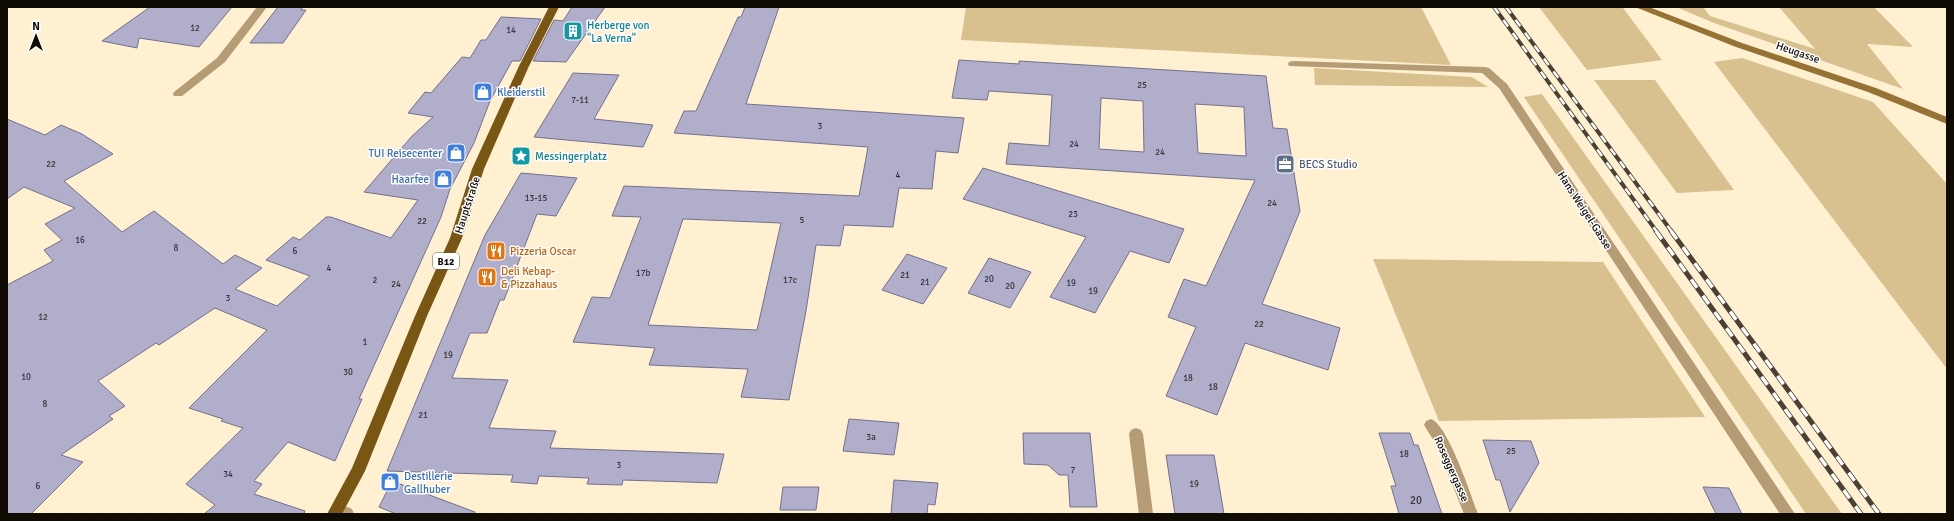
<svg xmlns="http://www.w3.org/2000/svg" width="1954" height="521" viewBox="0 0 1954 521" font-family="Signika,sans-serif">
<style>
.green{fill:#d8c08f}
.building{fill:#b1aecc;stroke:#73708c;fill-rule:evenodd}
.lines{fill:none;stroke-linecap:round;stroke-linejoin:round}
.street{fill:#b59c75;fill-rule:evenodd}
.secondary{fill:#967234;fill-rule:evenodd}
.primary{fill:#795613;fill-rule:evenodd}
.rail-far1-casing{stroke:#484134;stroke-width:4}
.rail-casing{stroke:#484134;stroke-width:5}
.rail-far1{stroke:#fff;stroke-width:2.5;stroke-dasharray:8;stroke-linecap:butt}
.rail{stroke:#fff;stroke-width:3.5;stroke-dasharray:10;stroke-linecap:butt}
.labels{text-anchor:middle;stroke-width:3;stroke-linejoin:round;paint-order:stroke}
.number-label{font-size:9px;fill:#383435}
.shield{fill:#fff;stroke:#58544f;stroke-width:1}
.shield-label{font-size:10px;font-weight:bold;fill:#100b03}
.culture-label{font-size:11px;fill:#0d838f;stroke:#fff;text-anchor:start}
.street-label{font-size:11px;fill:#100b03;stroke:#fff}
.shop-label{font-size:11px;fill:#366cbe;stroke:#fff;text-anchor:start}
.service-label{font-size:11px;fill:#4e5e75;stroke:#fff;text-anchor:start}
.food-label{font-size:11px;fill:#c56008;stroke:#fff;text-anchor:start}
.near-number-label{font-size:11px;fill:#383435}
</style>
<rect width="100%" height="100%" fill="#fff0d2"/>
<g class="green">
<path d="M966,7H1421L1451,65L961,40Z"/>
<path d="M1539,7H1620L1623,8L1662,60L1587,70Z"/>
<path d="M1676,7H1703L1710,16L1815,49L1779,7H1874L1913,47L1867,44L1903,89L1714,23Z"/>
<path d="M1742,58L1873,102L1947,184V369L1714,62Z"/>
<path d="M1314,68L1472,77L1488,87L1315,85Z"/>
<path d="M1594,80H1655L1734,190L1677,193Z"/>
<path d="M1542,94L1842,514H1806L1524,97Z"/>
<path d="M1373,259L1603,262L1705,417L1439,421Z"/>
</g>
<g class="building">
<path d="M150,7H232L199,47L139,38L137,48L102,41Z"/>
<path d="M278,7H303L301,10H306L283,43H250Z"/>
<path d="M572,7H605L566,62L533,61L554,20L563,21Z"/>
<path d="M745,7H779L746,104L964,118L958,153L936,151L932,189L899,188L893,227L844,225L840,246L816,245L806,311L789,400L741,397L748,369L649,365L655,348L573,342L592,297L610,298L641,217L612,216L624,186L859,196L868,147L674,133L684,111H696L738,17H741ZM683,219L781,223L757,330L648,325Z"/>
<path d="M501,17L541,19L520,61H512L490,101L474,143L450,189L441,217L359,399H362L335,461L288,442L254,481L262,484L254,494L305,511L304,514H204L215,505L186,484L243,428L221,421L223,419L189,408L267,330L215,308L159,345L156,343L98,381L125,406L109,416L113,419L61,455L83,462L31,514H7V285L53,261L44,250L62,240L45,224L75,208L24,187L7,199V119L45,135L61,125L82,134L113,154L64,181L122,232L154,211L223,264L235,255L262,268L235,289L277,306L310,276L266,260L293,237L300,240L326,217H331L391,238L418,200L364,192L412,136L433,117L408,113L425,92L431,93L462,57L470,58L481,40H486Z"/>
<path d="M959,60L1019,64V61L1266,76L1273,128L1287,129L1300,211L1262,304L1340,328L1328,370L1245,343L1217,415L1166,396L1196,327L1168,317L1184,279L1206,286L1255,180L1006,164L1009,143L1049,146L1052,95L989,91L987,100L952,98ZM1101,98L1143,101L1144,152L1099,149ZM1195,104L1244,107L1246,156L1198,153Z"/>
<path d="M573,73L619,75L594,119L653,125L643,147L534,137Z"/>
<path d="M983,168L1016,178L1184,229L1169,263L1130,251L1095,313L1050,297L1086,237L963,199Z"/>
<path d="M521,173L577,178L556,216L537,214L504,300H500L487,333H470L452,378L508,380L489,428L556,431L550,448L724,454L717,483L623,480L622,485L587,484L589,478L539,476L537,484L511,482L513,475L387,471L485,235Z"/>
<path d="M907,254L947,268L923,304L882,290Z"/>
<path d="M989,258L1031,272L1010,308L968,293Z"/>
<path d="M849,419L899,423L894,455L843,451Z"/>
<path d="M1023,433H1090L1097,507H1070L1068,475H1059L1048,465L1024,464Z"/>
<path d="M1379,433H1410L1414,445H1418L1442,514H1399L1391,486H1396Z"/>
<path d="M1483,440L1531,441L1539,463L1510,512L1500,480H1496Z"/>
<path d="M1166,455H1214L1224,514H1175Z"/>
<path d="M894,480L938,483L935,505L928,504L927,514H891Z"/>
<path d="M392,481L475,512V514H396L379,507Z"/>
<path d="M783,487H819L816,510H780Z"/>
<path d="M1703,487L1729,488L1742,514H1716Z"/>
</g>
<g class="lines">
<g class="street">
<path d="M257,7H267L225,62L182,96H174L173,94L174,92L217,58Z"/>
<path d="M1293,61L1485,67L1489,68L1507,84L1795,514H1780L1499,88L1482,73L1289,66L1288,64L1289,62Z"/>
<path d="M1431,419C1448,425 1471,495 1478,514H1464L1437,446L1424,425L1426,421Z"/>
<path d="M1136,428L1141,430L1143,434L1153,514H1139L1129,434L1131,430Z"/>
<path d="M338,503L352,509L354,514H333L331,510L333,505Z"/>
</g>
<path class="secondary" d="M1635,7H1649L1742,43L1876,88L1947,117V124L1868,92L1736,47Z"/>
<path class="primary" d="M549,7H559L529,66L484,169L462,238L427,316L365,471L342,514H327L352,468L415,316L450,238L472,169L519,66Z"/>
<defs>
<g id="rail-far1">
<path d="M1494,7L1657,232"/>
<path d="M1506,7L1672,232"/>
</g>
<g id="rail">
<path d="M1656,231L1861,514"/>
<path d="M1671,231L1879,514"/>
</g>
</defs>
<use href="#rail-far1" class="rail-far1-casing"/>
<use href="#rail" class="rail-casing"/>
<use href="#rail-far1" class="rail-far1"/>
<use href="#rail" class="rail"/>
</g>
<defs>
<symbol id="building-square" viewBox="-11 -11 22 22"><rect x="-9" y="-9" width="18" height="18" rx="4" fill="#0f9aa8" stroke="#fff"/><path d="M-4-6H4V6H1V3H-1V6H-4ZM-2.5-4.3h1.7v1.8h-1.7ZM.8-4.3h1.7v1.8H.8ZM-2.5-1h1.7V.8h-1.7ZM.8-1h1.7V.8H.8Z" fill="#fff"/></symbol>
<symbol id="shop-square" viewBox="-11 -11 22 22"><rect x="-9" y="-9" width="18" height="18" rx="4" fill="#3f7fe0" stroke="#fff"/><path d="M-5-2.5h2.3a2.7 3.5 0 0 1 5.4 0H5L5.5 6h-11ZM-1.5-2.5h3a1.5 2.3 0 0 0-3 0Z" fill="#fff"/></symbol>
<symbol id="sight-square" viewBox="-11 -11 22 22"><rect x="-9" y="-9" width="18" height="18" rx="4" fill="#0f9aa8" stroke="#fff"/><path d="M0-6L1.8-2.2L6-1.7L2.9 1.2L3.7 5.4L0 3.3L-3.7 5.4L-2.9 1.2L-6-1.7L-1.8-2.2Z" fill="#fff"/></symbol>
<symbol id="office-square" viewBox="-11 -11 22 22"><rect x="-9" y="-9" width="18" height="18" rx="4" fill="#5c6f8a" stroke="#fff"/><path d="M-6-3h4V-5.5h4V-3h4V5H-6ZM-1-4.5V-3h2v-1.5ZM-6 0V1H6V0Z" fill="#fff"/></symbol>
<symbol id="restaurant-square" viewBox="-11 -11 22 22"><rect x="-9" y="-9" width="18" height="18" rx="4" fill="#e8710a" stroke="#fff"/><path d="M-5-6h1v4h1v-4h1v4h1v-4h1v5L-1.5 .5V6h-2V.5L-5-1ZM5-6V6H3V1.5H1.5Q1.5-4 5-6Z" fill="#fff"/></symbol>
</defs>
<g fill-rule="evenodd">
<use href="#building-square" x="562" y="20" width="22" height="22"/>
<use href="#shop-square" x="472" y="81" width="22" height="22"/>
<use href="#shop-square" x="445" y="142" width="22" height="22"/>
<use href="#sight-square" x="510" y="145" width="22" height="22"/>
<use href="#office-square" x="1274" y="153" width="22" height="22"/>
<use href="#shop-square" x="432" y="168" width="22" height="22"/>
<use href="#restaurant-square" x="485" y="240" width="22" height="22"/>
<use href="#restaurant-square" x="476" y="266" width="22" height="22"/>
<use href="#shop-square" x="379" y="471" width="22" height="22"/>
</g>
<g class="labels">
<g class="number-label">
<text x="195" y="31">12</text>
<text x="511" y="33">14</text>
<text x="1142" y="88">25</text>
<text x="580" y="103">7-11</text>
<text x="820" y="129">3</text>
<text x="1074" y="147">24</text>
<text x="1160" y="155">24</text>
<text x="51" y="167">22</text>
<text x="898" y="178">4</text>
<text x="536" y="201">13-15</text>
<text x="1272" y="206">24</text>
<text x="1073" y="217">23</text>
<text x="802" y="223">5</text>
<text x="422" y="224">22</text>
<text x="80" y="243">16</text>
<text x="176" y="251">8</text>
<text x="295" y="254">6</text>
<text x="329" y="271">4</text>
<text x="643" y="276">17b</text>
<text x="905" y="278">21</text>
<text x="989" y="282">20</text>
<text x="375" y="283">2</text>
<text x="790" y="283">17c</text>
<text x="925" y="285">21</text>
<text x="1071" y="286">19</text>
<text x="396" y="287">24</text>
<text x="1010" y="289">20</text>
<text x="1093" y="294">19</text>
<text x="228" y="301">3</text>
<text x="43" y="320">12</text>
<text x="1259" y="327">22</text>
<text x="365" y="345">1</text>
<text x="448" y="358">19</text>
<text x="348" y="375">30</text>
<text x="26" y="380">10</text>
<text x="1188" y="381">18</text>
<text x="1213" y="390">18</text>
<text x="45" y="407">8</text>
<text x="423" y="418">21</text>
<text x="871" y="440">3a</text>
<text x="1511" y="454">25</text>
<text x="1404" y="457">18</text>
<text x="619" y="468">3</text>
<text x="1073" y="473">7</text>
<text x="228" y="477">34</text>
<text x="1194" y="487">19</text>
<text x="38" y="489">6</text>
</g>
<rect class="shield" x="433" y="253" width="26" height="16" rx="3"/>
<g class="shield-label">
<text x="446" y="265">B12</text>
</g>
<g class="culture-label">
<text x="587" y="29">Herberge von<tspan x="587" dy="13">"La Verna"</tspan></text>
<text x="535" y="160">Messingerplatz</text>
</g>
<g class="street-label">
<text transform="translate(1798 52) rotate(19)" y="4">Heugasse</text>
<text transform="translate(467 205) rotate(-72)" y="4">Hauptstraße</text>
<text transform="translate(1585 210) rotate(57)" y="4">Hans Weigel-Gasse</text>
<text transform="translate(1452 469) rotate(66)" y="4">Roseggergasse</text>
</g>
<g class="shop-label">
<text x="497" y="96">Kleiderstil</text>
<text x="442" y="157" text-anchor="end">TUI Reisecenter</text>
<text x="429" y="183" text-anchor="end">Haarfee</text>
<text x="404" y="480">Destillerie<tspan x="404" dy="13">Gallhuber</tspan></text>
</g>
<g class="service-label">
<text x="1299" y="168">BECS Studio</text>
</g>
<g class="food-label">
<text x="510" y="255">Pizzeria Oscar</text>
<text x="501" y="275">Deli Kebap-<tspan x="501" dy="13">&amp; Pizzahaus</tspan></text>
</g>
<g class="near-number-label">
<text x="1416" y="504">20</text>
</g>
</g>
<rect width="1954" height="521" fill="none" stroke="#100b03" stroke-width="16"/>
<g transform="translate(36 36)" stroke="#ffffff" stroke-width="3" paint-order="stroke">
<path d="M0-3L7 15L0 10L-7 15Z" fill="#100b03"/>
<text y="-6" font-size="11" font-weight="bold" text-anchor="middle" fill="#100b03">N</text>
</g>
</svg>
